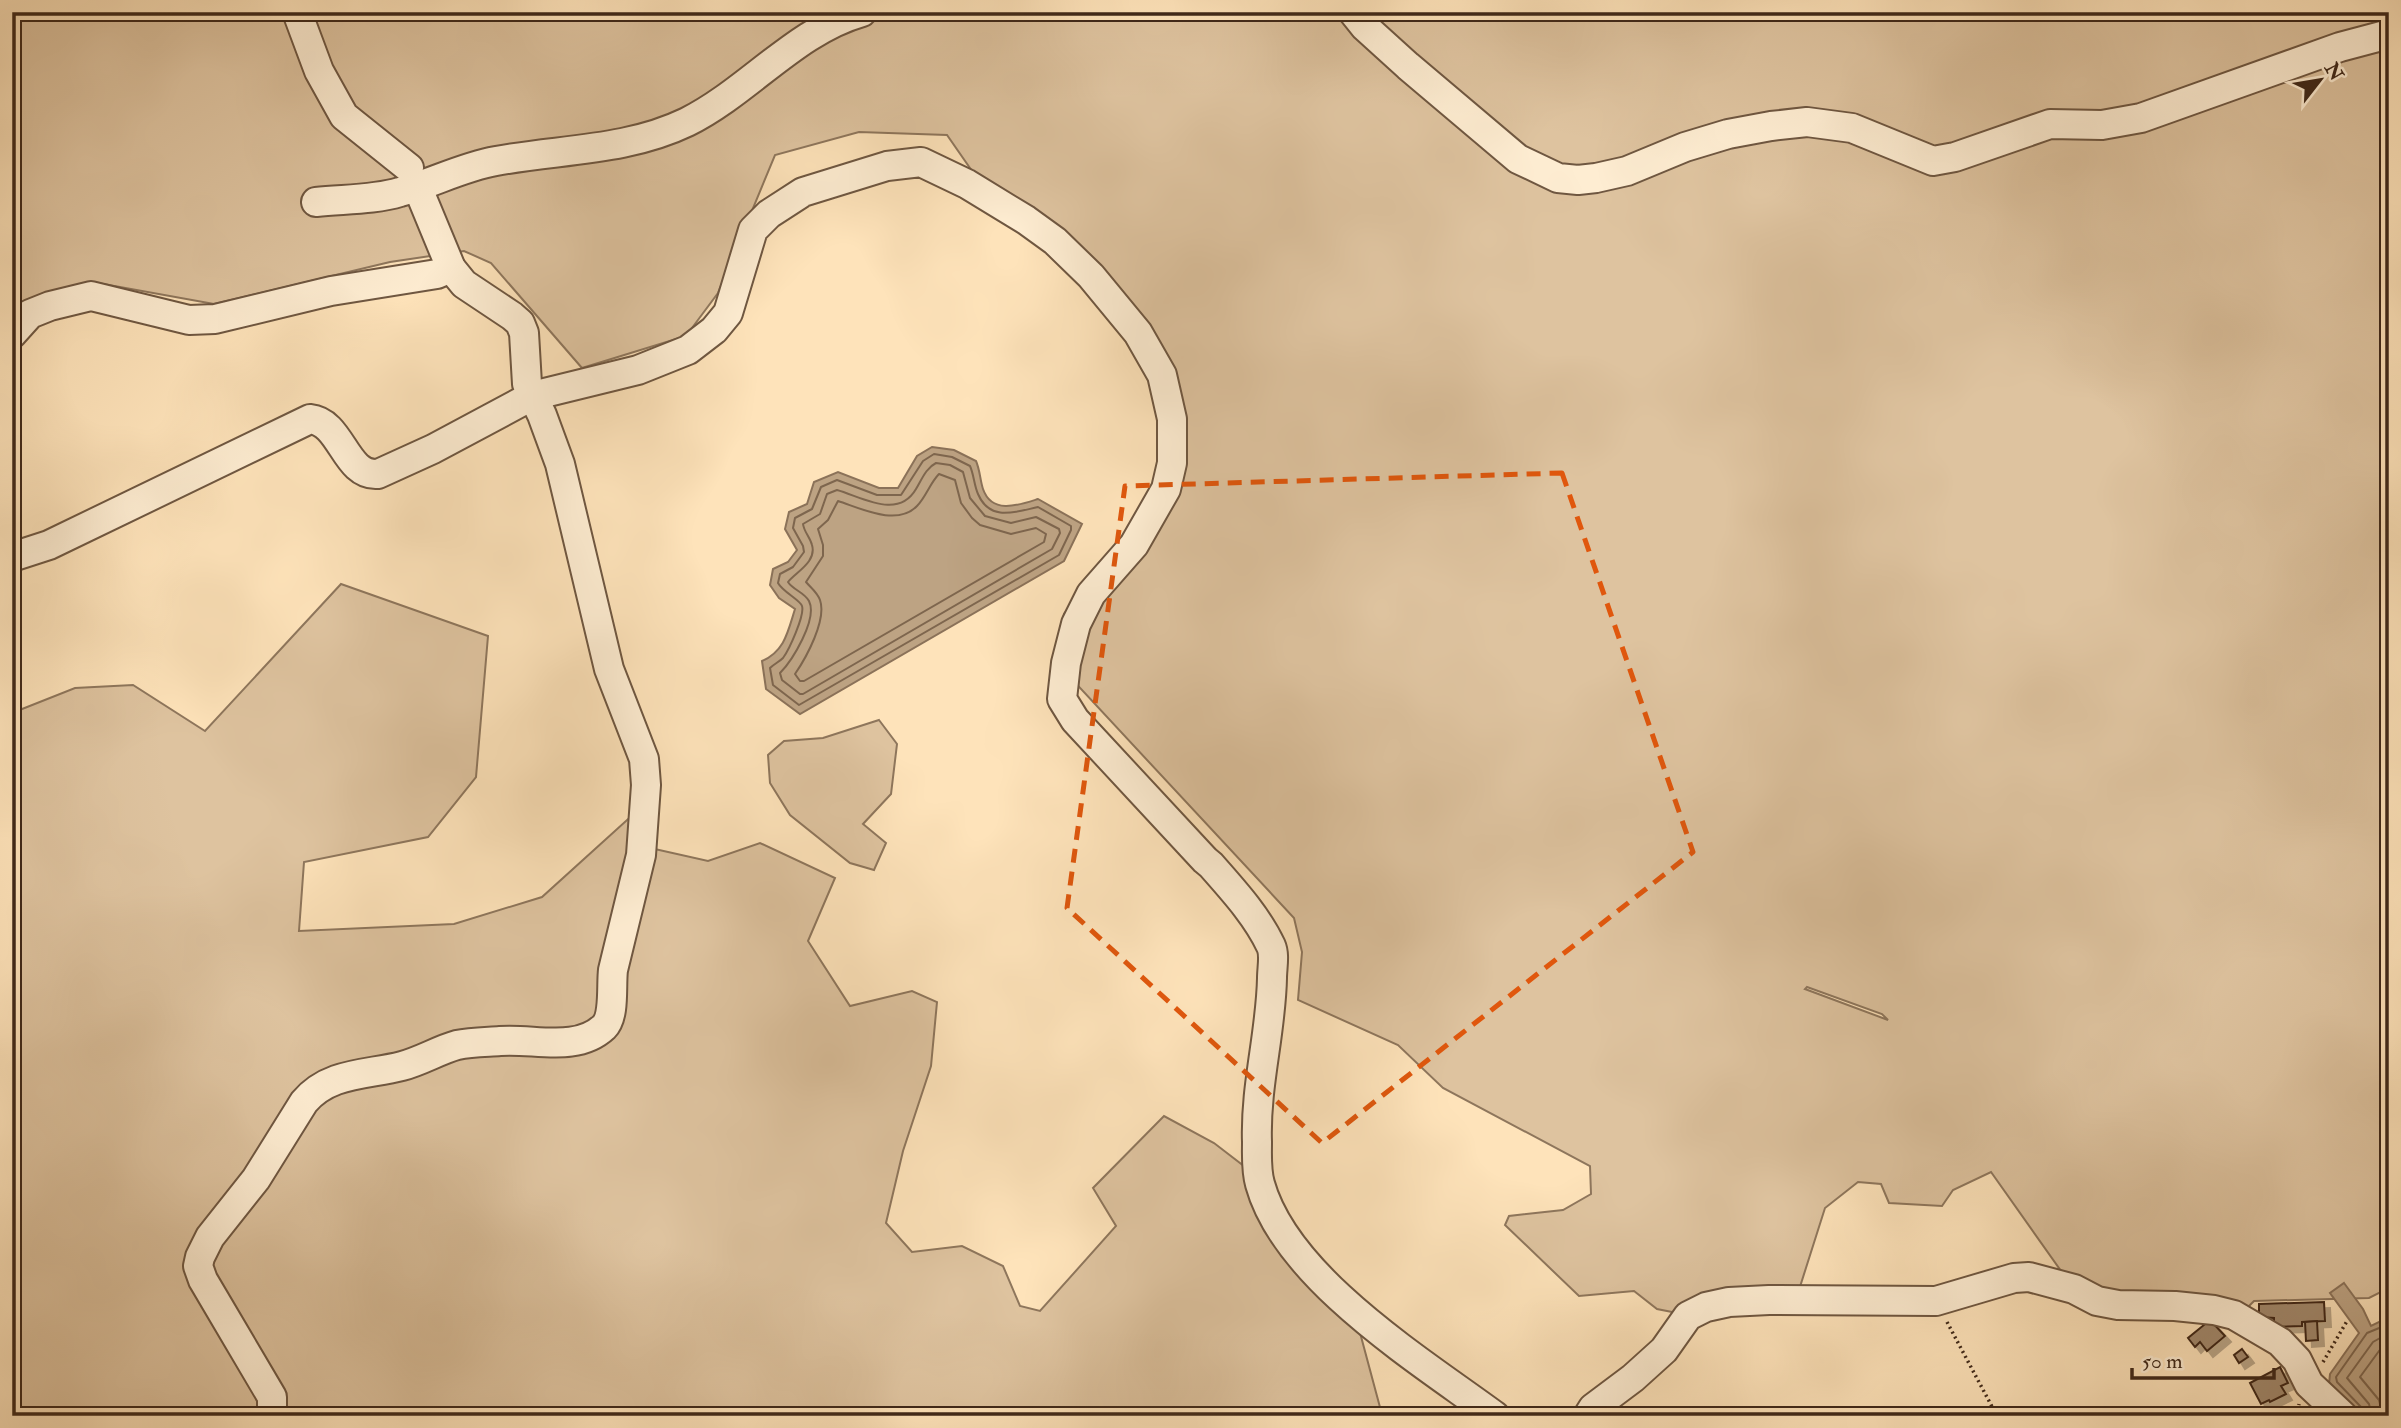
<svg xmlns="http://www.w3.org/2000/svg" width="2401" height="1428" viewBox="0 0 2401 1428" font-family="'IM FELL Double Pica',serif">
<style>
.green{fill:#dec39f;stroke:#8e765c;stroke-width:2;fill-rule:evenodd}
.water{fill:#bda383;stroke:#8b7259;stroke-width:2}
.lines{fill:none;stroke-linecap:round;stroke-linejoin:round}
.shore{stroke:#7e664e;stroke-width:2}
.building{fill:#a2896d;stroke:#3f2819;stroke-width:2;filter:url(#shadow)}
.minor-casing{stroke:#6f5741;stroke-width:32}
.path{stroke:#3f2819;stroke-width:3.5;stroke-dasharray:2 3.5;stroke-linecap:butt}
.minor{stroke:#feedd2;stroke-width:28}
.marked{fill:none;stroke:#e0570d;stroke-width:5;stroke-dasharray:14 9;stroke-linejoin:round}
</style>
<defs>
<filter id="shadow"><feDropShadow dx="6" dy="6" stdDeviation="0" flood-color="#0004"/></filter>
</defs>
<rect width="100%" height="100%" fill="#fee3ba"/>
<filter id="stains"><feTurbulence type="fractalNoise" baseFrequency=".00286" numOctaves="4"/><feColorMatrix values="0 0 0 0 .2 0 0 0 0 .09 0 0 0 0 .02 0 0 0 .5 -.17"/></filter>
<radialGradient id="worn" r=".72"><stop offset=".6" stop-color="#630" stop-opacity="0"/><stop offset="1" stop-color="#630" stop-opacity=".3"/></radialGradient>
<g class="green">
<path d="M12,12H2389V1288L2369,1298L2254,1301L2244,1311L2130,1299L2066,1278L1991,1172L1953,1190L1942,1206L1889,1203L1881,1184L1858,1182L1825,1208L1798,1293L1682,1314L1657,1309L1634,1291L1579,1296L1505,1225L1509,1216L1563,1210L1591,1194L1590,1166L1443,1088L1398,1045L1298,1000L1302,952L1294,918L1055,661L1064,614L1143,510L1177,470L1175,392L1124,293L1072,244L979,181L947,135L859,132L775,155L718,293L686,336L582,368L491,263L464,251L390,262L214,304L98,283L12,317ZM1807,987L1882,1014L1888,1020L1805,989Z"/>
<path d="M341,584L488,636L476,777L428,837L304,862L299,931L454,924L542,897L637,811L628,843L708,861L760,843L835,878L808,941L850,1006L912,991L937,1002L931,1066L903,1151L886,1223L912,1252L962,1246L1003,1266L1020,1306L1040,1311L1116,1226L1093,1188L1164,1116L1214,1143L1249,1170L1359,1329L1381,1411L1386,1416H12V713L75,688L133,685L205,731Z"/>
<path d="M879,720L897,744L891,794L863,824L886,843L874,870L850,863L790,815L770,783L768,755L784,741L823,738Z"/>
</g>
<g class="water">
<path d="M932,447L954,450L976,461C980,470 980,480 983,489C992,515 1019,505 1038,499L1082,524L1064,561L800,714L766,689L762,661C785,651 788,631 795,609L779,598L770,585L773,569L788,562L797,550L785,529L789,512L807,504L814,482L838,472L879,488H898L917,456Z"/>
<path d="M2344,1283L2363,1309L2371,1326L2389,1317V1416H2359L2329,1384L2330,1374L2359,1333L2330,1293Z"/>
</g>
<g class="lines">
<g class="shore">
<path d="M934,454L952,457L970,466C974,475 974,485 978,494C990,522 1015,512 1038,507L1071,526V530L1059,555L799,705L773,685L770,668C774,664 779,662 783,658C789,650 805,615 802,606C800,600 783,592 778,583L780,574L793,567L804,552L803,546L793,528L795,518L812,509L821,487L837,480L877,495H901L923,461Z"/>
<path d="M936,463L950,465L963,472L970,498L985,516L1011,523L1036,517L1059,529L1060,533L1052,549L803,694H800L782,680L780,673C792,661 818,619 809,601C804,592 793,590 788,582C796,572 817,562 812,545C810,537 804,532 803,524L820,514L827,494L837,490C862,497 898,520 916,489C922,479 926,468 936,463Z"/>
<path d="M939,474L955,480L961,503L972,518L980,525L1011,534L1036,528L1046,534L1044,542L804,681H800L795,674C806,658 827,620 820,600C817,592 811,588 806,582L823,556V545L818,529L828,520L838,501C860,508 897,527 917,506C926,497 930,483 939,474Z"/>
<path d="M2364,1416L2362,1408L2337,1382L2336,1377L2367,1333L2389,1324"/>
<path d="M2372,1416L2369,1404L2347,1378L2373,1342L2389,1333"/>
<path d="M2383,1416L2379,1400L2360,1377L2379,1351L2389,1346"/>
</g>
</g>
<g class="building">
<path d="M2324,1302L2325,1321L2302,1322V1326L2274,1327V1318L2259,1317V1304Z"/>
<path d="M2210,1320L2225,1336L2207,1351L2200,1342L2195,1347L2188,1338Z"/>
<path d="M2317,1321L2318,1340L2306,1341L2305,1322Z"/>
<path d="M2242,1349L2248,1357L2239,1363L2234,1355Z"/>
<path d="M2280,1367L2288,1383L2281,1386L2286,1394L2270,1402L2269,1400L2261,1404L2250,1383Z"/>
</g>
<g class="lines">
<defs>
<g id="minor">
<path d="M297,12L319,71L344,116L409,168"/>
<path d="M1353,12L1365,27L1408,66L1518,159L1558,178L1578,180L1596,178L1627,171L1685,147L1728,134L1771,126L1807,122L1852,128L1933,161L1955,157L2050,124L2102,125L2141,118L2340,47L2389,34"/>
<path d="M316,202C343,199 374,200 400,192C433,183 462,167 496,161C561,149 627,151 687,122C749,91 795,31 862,12"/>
<path d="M12,334L30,314L50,306L91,296L189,320L215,319L331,291L437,274L451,268"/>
<path d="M12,557L49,545L310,419C342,422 345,477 378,474L433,449L532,396L638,370L688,350L714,330L728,313L753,230L769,214L803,192L887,166L921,162L967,184L1026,220L1055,241L1091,276L1138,333L1162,375L1172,419V463L1166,489L1134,545L1091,594L1076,624L1066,663L1062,699L1075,720L1205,860L1211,865C1233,890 1257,916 1271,946C1275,955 1272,968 1272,978C1271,1033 1255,1086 1257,1142C1257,1156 1256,1170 1260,1184C1286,1278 1419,1360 1495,1416"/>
<path d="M272,1416V1397L203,1280L198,1266L200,1257L210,1237L256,1179L304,1102C329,1072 367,1075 402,1066C421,1061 439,1050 457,1045C471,1042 487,1042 500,1041C534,1038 576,1053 604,1027C615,1016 611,986 613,970L641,855L646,785L644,759L609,669L560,464L542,415L527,384L524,333L520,323L512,316L464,284L451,268L422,198"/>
<path d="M1588,1416L1593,1408L1633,1378L1664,1350L1688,1316L1706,1307L1729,1302L1769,1300L1936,1301L2014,1278L2029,1277L2074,1289L2097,1301L2118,1305L2175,1306L2214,1310L2234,1315L2280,1342L2297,1360L2309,1384L2343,1416"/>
</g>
</defs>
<use href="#minor" class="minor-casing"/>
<g class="path">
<path d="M1947,1322L1997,1416"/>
<path d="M2323,1362L2347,1321"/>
<path d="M2297,1416L2299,1404"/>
</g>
<use href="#minor" class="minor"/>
</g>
<path class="marked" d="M1562,473L1693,852L1322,1143L1067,908L1125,486Z"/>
<rect width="2401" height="1428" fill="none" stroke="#fee3ba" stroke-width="42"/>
<rect x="14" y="14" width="2373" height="1400" fill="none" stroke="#3f2819" stroke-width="3.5"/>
<rect x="21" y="21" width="2359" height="1386" fill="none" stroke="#3f2819" stroke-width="2"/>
<g transform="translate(2320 80) rotate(59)" stroke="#feedd2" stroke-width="5" paint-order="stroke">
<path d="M0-5L12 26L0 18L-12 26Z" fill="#3f2819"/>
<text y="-10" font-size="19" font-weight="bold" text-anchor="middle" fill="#3f2819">N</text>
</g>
<path d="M2132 1368v10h142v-10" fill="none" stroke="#3f2819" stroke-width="3.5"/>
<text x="2142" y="1368" font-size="21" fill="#3f2819" stroke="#feedd2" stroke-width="5" paint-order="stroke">50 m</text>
<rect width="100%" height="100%" filter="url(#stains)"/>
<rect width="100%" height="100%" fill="url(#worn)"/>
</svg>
